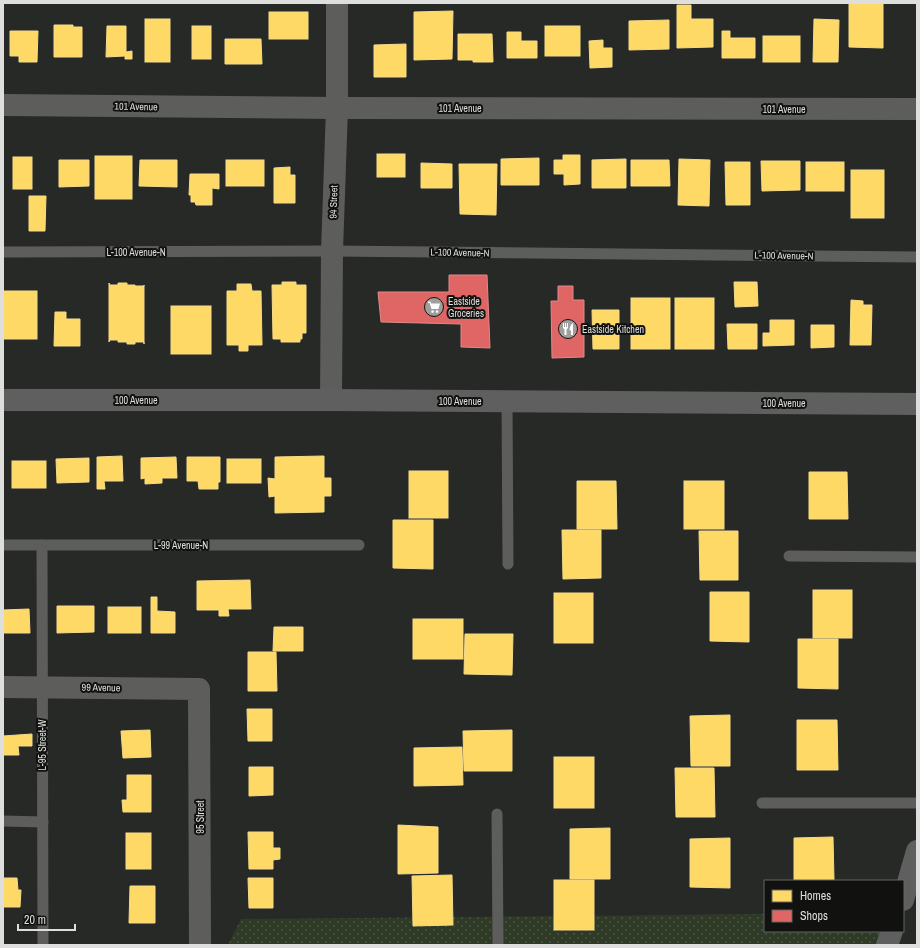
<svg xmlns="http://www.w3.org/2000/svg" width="920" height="948" viewBox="0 0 920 948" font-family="'Archivo Narrow',sans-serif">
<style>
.park{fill:url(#park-dots)}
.homes{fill:#ffd966;stroke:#f5db8a}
.shops{fill:#e06666;stroke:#df8a8a}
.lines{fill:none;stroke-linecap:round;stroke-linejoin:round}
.lane{stroke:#5d5d5c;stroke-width:11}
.street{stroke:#5d5d5c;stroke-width:22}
.secondary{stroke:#5e5f5e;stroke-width:22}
.labels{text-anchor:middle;stroke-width:4;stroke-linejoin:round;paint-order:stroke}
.street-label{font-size:10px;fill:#dedfdd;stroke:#111210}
.poi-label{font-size:10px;fill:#dedfdd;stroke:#111210;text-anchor:start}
</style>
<defs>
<pattern id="park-dots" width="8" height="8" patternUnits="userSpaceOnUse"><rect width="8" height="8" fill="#2e3926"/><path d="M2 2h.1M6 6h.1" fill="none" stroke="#4c5545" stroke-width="1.8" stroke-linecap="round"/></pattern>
</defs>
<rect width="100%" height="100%" fill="#272926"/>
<path class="park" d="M765,914V931H903L898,945H228L241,919Z"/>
<g class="homes">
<path d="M849,3H883V48L849,47Z"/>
<path d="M677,5H691V19H713V47L677,48Z"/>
<path d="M453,11L452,59L414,60V12Z"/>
<rect x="269" y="12" width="39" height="27"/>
<rect x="145" y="19" width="25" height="43"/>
<path d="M814,19L839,20L838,62H813Z"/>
<path d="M669,20V49L629,50V21Z"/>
<path d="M54,25H73V27H82V57H54Z"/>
<path d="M107,26H126V52L132,51V59H125V56L106,57Z"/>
<rect x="192" y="26" width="19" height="33"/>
<rect x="545" y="26" width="35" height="30"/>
<path d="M10,31H38L37,62H19V56H10Z"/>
<path d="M722,31H730V38H755V58H722Z"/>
<path d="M507,32H521V41H537V58H507Z"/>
<path d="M458,34H492L493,62H473V60H458Z"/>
<rect x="763" y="36" width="37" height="26"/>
<path d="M225,39H261L262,64H225Z"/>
<path d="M603,40V48H612V67L590,68L589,41Z"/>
<path d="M406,44V77H374V45Z"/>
<rect x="377" y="154" width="28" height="23"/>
<path d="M563,155H580V184L564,185V174H554V160H563Z"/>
<rect x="95" y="156" width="37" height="43"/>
<rect x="13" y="157" width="19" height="32"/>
<path d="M539,158V185H501V159Z"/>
<path d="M626,159V188H592V160Z"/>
<path d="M679,159L710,160L709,206L678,205Z"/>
<path d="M59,160H89V186L59,187Z"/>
<path d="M140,160H177V187L139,186Z"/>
<rect x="226" y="160" width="38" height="26"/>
<path d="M631,160H669L670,186H631Z"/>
<path d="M761,161H800V190L762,191Z"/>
<path d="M725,162H750V205H726Z"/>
<rect x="806" y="162" width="38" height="29"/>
<path d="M421,163L452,164V188H421Z"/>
<path d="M459,164H497L496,215L460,214Z"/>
<path d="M290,167V175H295V203H274V168Z"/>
<rect x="851" y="170" width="33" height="48"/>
<path d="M190,174H219V189L212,188V205H196L195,202H191V195H189Z"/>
<path d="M29,196H46L45,231H29Z"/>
<path d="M282,282H296V285H306V333H302V339H300V342H281V339H273L272,285H282Z"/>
<path d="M734,282H757L758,306L735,307Z"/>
<path d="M109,283L110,285H118V283H127V285H135V286H144V285V344V342H135V344H127V342H118V340H110L109,342Z"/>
<path d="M237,284H251L252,291H261L262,345H248V351H239V345H227V291H237Z"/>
<rect x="3" y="291" width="34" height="48"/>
<rect x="631" y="298" width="39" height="51"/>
<rect x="675" y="298" width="39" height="51"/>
<path d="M851,300L863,301V305H872L871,345H850Z"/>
<rect x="171" y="306" width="40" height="48"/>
<path d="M592,310H619V349H593Z"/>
<path d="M55,312H66V319H80V346H54Z"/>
<path d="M770,320H794V345L763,346V333H770Z"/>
<path d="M727,324H757V349H728Z"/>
<path d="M811,325H834V347L811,348Z"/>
<path d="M122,456L123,481H104L105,489H97V457Z"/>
<path d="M324,456V478H331V496H324V512L275,513V496L269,497L268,478L275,479V457Z"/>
<path d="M176,457L177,478H162V483L145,484V478L141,479V458Z"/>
<path d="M187,457H220V482H218V489H199L198,481H187Z"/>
<path d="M89,458V482L57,483L56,459Z"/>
<rect x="227" y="459" width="34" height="24"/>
<rect x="12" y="461" width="34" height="27"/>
<rect x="409" y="471" width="39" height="47"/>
<path d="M809,472H847L848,519H809Z"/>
<path d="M577,481H616L617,529H577Z"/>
<rect x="684" y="481" width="40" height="48"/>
<path d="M393,520H433V569L393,568Z"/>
<path d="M562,530H601V578L563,579Z"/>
<path d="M699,531H738V580H700Z"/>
<path d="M250,580L251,609H228L229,616H219V610H197V581Z"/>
<rect x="813" y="590" width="39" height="48"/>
<path d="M710,592H749V642L710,641Z"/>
<rect x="554" y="593" width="39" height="50"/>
<path d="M151,597H157V611L175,612V633H151Z"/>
<path d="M57,606H94V632L57,633Z"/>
<rect x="108" y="607" width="33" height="26"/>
<path d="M29,609L30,633H3V610Z"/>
<rect x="413" y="619" width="50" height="40"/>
<path d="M274,627H303V651H273Z"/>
<path d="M465,634H513L512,675L464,674Z"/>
<path d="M798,639H838V689L798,688Z"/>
<path d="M248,652H276L277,691H248Z"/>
<path d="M247,709H272V741H248Z"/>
<path d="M730,715V766H691L690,716Z"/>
<path d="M797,720H837L838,770H797Z"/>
<path d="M150,730L151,757L123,758L121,731Z"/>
<path d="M512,730V771H464L463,731Z"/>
<path d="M32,734V746H18L19,755H3V736Z"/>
<path d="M462,747L463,785L414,786V748Z"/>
<rect x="554" y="757" width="40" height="51"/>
<path d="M249,767H273V795L249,796Z"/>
<path d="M675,768H714L715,817H676Z"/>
<path d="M127,775H151V812H123L122,800H127Z"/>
<path d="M398,825L438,827V873L398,874Z"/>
<path d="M610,828V879H570V829Z"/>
<path d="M248,832H273V848H280V859L273,860V869H249Z"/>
<rect x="126" y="833" width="25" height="36"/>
<path d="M833,837L834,880L794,881V838Z"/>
<path d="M730,838V888L690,887V839Z"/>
<path d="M452,875L453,925L413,926L412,876Z"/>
<path d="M3,878H17L18,890H21L20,907H3Z"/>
<path d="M248,878H273V908H249Z"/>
<rect x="554" y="880" width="40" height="50"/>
<path d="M130,886H155V923H129Z"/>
</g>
<g class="shops">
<path d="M449,275H487L490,348L461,347V324L381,322L378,292H449Z"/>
<path d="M558,286H573V300H584V357L552,358L551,301H558Z"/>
</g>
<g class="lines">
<g class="lane">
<path d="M3,252L332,251L917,257"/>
<path d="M507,402L508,564"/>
<path d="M3,545H359"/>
<path d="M42,545L43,945"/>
<path d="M789,556L917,557"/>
<path d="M762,803H917"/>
<path d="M497,814L498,945"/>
<path d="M3,821L43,822"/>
</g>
<g class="street">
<path d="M3,105L337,108L917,109"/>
<path d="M331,400L332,251L337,108V3"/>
<path d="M3,687L199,689L200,945"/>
</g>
<g class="secondary">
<path d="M3,400H331L917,404"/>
<path d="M903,900L917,851"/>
<path d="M887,945L892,931"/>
</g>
</g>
<defs>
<symbol id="supermarket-disc" viewBox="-11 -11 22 22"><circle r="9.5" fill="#9e9f9d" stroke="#111210"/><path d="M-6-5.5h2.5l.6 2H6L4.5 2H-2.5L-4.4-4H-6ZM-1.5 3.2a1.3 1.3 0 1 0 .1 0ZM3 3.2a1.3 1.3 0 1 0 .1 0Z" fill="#fff"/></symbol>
<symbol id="restaurant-disc" viewBox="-11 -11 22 22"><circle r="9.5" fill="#9e9f9d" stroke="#111210"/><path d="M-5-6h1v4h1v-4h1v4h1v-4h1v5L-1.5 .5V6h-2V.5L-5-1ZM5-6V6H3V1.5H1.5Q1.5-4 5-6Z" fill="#fff"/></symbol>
</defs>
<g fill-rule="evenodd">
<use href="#supermarket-disc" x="423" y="296" width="22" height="22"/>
<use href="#restaurant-disc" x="557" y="318" width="22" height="22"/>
</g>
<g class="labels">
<g class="street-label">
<text transform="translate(136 106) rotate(1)" y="4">101 Avenue</text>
<text x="460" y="112">101 Avenue</text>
<text x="784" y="113">101 Avenue</text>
<text transform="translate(333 202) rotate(-88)" y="4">94 Street</text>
<text x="136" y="256">L-100 Avenue-N</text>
<text transform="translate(460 252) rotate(1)" y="4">L-100 Avenue-N</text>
<text transform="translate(784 255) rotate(1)" y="4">L-100 Avenue-N</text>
<text x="136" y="404">100 Avenue</text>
<text x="460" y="405">100 Avenue</text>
<text x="784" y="407">100 Avenue</text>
<text x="181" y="549">L-99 Avenue-N</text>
<text transform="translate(101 687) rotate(1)" y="4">99 Avenue</text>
<text transform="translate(42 745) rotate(-90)" y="4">L-95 Street-W</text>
<text transform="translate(200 817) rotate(-90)" y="4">95 Street</text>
</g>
<g class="poi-label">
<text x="448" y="305">Eastside<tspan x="448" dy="12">Groceries</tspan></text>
<text x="582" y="333">Eastside Kitchen</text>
</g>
</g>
<rect width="920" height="948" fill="none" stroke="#dedfdd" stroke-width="8"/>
<rect x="764" y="880" width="140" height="52" fill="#111210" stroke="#636462"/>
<rect x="772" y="890" width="20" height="12" fill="#ffd966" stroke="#636462"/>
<text x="800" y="900" font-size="12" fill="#dedfdd">Homes</text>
<rect x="772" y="910" width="20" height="12" fill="#e06666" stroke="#636462"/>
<text x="800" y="920" font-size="12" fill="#dedfdd">Shops</text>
<path d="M18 924v6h57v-6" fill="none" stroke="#dedfdd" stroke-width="2"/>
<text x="24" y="924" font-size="12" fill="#dedfdd" stroke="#111210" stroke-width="3" paint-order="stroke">20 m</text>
</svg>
